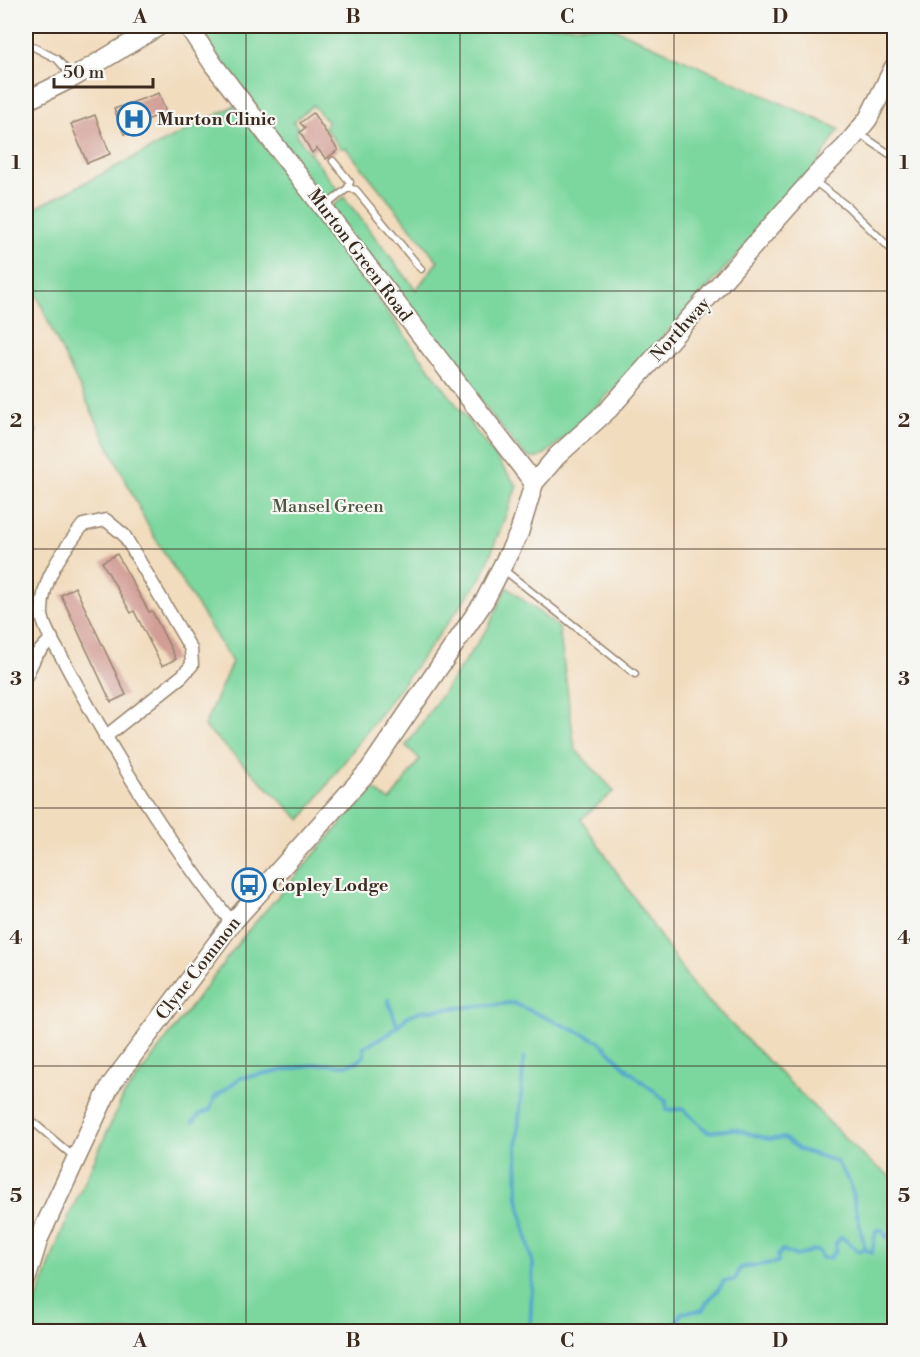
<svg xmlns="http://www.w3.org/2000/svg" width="920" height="1357" viewBox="0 0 920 1357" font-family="'Libre Bodoni',serif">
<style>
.green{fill:#7cd79e;stroke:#5c805e;stroke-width:1.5}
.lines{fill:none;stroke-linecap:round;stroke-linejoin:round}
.stream{stroke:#50a5cc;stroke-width:4}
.building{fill:#d19d94}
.lane-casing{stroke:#96836e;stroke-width:9}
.street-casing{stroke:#96836e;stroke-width:15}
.secondary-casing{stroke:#96836e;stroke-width:21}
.lane{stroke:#fff;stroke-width:6}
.street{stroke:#fff;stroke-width:12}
.secondary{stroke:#fff;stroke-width:18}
.grid{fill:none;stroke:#3b2a1e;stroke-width:1.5;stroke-opacity:0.55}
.labels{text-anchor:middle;stroke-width:4.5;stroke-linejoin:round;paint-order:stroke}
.poi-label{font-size:18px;font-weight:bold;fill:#3b2a1e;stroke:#f6f6f2;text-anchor:start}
.street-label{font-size:18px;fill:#3b2a1e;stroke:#f6f6f2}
.park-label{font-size:18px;fill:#4b553e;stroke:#f6f6f2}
.neatline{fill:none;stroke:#3b2a1e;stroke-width:2}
.grid-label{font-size:20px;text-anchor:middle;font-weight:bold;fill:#3b2a1e}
</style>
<rect width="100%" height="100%" fill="#f6f6f2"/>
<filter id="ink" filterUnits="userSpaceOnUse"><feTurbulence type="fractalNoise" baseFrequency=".0167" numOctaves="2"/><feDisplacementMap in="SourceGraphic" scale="12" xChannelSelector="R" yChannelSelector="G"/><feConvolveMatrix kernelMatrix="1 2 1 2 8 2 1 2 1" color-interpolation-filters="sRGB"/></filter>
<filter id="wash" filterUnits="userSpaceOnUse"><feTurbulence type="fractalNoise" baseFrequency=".008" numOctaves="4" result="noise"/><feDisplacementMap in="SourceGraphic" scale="24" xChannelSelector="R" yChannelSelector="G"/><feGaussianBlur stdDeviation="1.35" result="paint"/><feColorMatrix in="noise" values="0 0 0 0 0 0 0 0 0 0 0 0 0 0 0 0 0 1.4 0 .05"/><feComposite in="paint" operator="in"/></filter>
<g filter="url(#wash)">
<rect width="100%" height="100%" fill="#f2dcbe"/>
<g class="green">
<path d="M203,26H609L839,129L813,171C779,207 563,454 537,458C527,460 518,448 512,441L330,208L344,197L416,290L438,261L346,148H341L324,127L328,123L313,105L293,122L298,128L296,135L339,191L325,201L204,37Z"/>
<path d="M234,106L517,486L482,577L301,820L204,726L232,662L150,530L54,335L26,269V213Z"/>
<path d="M26,424L37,430L26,463Z"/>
<path d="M507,587L559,628L575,749L614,791L581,819L694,987L865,1158L894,1179V1331H26L60,1236L123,1097L246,933L372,788L390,801L420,759L406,746L488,628Z"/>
</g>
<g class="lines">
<g class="stream">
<path d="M388,1000L398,1027"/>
<path d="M524,1057L517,1147L518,1198L533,1265L530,1332"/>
<path d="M193,1122L200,1114L210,1110L215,1097L240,1078L319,1064L345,1065L357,1062L364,1056V1047L389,1034L408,1016L420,1011L513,1003L599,1041L628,1070L666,1101V1110L683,1109L708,1132L734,1129L768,1139L784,1138L800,1150L836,1161L850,1183L865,1249"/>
<path d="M649,1332L678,1321L681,1313L703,1310C707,1298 718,1293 724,1281L735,1280L740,1268L778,1262V1255L783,1250L796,1256L814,1250L820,1252L822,1258H829L836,1251V1243L842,1237L858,1251L865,1249L872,1253L876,1230H882L887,1238L894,1230"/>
</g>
</g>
<g id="blocks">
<g class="building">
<path d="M159,93L166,113L132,125L134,131L124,134L114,109Z"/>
<path d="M313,113L338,150L326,159L317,148L312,153L300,132L305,128L300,123Z"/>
<path d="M95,115L110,154L87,163L71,124Z"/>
<path d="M117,554L149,612L152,611L176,659L162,666L134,611L131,613L102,562Z"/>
<path d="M75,587L126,695L111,702L61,595Z"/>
</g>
</g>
</g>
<g filter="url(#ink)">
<use href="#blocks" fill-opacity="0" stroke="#96836e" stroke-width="1.5"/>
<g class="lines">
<defs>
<g id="lane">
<path d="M26,43L57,59L71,75"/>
<path d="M860,134L894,157"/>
<path d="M333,161L350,182L348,188"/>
<path d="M814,181L847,206L894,252"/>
<path d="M348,188L356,190L421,269"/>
<path d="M324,207L348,188"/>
<path d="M504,570L635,674"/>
<path d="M26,1116L73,1156"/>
</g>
<g id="street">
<path d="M26,676L36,655L52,638"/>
<path d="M105,737L182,676L192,665L191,649L124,535L106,520L83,525C63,551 41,579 42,614C43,630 60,652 67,667C115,757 169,843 232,923"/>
</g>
<g id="secondary">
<path d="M188,26L213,64L534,483"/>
<path d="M26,101L74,77L159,26"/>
<path d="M26,1280L39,1238L110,1086L232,923L369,770L485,600L519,533L534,483L557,456L609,409L818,173L846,146L868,119L894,67"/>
</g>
</defs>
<use href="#lane" class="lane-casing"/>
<use href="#street" class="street-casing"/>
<use href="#secondary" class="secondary-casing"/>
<use href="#lane" class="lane"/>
<use href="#street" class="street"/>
<use href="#secondary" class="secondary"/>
</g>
</g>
<path class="grid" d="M246,26V1332M460,26V1332M674,26V1332M26,291H894M26,549H894M26,808H894M26,1066H894"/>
<defs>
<symbol id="hospital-ring" viewBox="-11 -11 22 22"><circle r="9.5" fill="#f6f6f2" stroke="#1f6fb2" stroke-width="1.5"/><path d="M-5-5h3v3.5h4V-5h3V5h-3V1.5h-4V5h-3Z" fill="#1f6fb2"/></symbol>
<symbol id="bus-ring" viewBox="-11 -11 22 22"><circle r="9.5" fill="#f6f6f2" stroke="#1f6fb2" stroke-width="1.5"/><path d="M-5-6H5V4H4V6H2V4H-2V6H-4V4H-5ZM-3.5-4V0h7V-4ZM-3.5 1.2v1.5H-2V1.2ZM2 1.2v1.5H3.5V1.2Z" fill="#1f6fb2"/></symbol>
</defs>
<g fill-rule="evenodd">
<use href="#hospital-ring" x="115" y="100" width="38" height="38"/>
<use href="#bus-ring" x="230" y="866" width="38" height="38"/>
</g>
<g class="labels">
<g class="poi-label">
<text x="157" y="125">Murton Clinic</text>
<text x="272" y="891">Copley Lodge</text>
</g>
<g class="street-label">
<text transform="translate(360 255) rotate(53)" y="6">Murton Green Road</text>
<text transform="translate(680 329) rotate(-48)" y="6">Northway</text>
<text transform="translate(198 968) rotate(-52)" y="6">Clyne Common</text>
</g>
<g class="park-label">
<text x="328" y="512">Mansel Green</text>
</g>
</g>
<rect width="920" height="1357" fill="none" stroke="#f6f6f2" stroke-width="66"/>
<path d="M54 78v9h99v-9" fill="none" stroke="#3b2a1e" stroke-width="3"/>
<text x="63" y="78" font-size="18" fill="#3b2a1e" stroke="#f6f6f2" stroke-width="4.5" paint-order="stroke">50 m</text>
<rect x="33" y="33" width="854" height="1291" class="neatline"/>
<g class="grid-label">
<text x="140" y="23">A</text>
<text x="353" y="23">B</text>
<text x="567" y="23">C</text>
<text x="780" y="23">D</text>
<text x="16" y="169">1</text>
<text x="904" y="169">1</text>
<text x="16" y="427">2</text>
<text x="904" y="427">2</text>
<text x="16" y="685">3</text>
<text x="904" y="685">3</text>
<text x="16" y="944">4</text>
<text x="904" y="944">4</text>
<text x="16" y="1202">5</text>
<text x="904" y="1202">5</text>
<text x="140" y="1347">A</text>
<text x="353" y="1347">B</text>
<text x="567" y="1347">C</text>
<text x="780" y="1347">D</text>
</g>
</svg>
